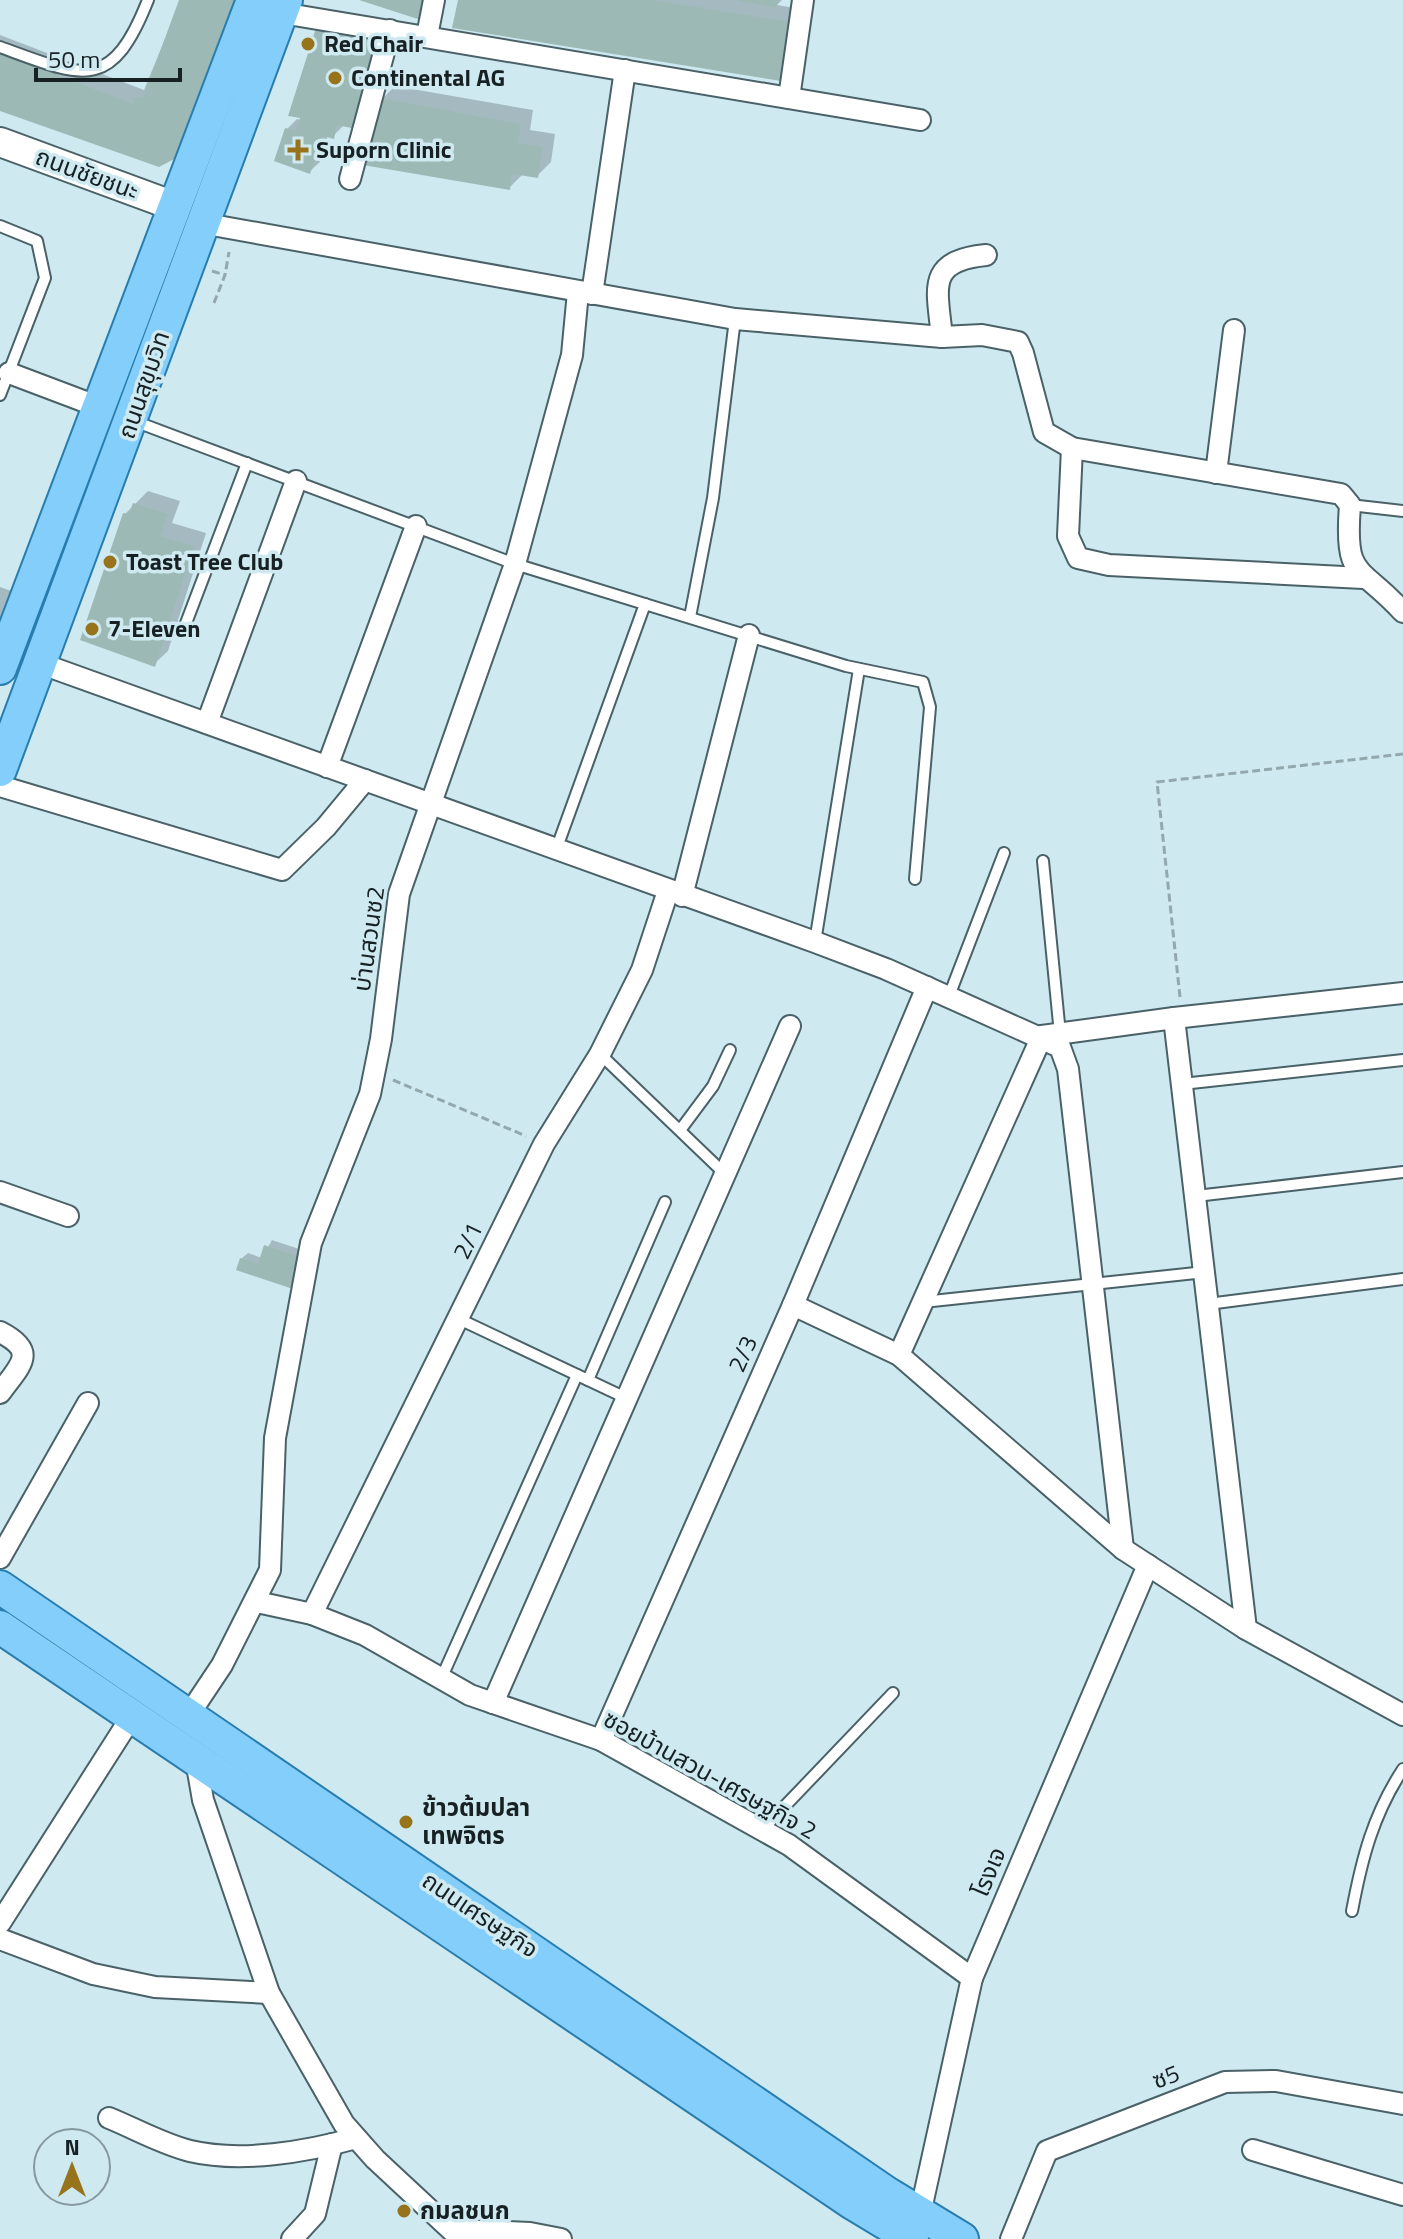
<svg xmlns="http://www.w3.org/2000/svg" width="1403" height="2239" viewBox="0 0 1403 2239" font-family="'Titillium Web','Noto Sans Thai',sans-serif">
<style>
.shadow{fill:#0003}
.building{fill:#9db9b6}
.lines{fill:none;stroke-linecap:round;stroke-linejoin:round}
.lane-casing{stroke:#496167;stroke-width:14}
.street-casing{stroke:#496167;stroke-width:24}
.secondary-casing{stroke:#496167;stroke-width:32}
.primary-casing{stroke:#287dae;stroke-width:36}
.path{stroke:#92a8ad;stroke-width:3;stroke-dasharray:8 4;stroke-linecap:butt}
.lane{stroke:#fff;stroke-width:10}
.street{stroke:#fff;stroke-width:20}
.secondary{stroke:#fff;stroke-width:28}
.primary{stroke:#83cefb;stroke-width:32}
.poi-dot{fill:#97731c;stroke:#cee9f0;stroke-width:3}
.labels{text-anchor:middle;stroke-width:7;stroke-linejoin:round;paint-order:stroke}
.poi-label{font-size:24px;font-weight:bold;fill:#172123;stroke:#cee9f0;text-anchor:start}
.street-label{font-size:24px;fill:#172123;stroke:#cee9f0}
</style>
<rect width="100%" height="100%" fill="#cee9f0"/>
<g class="shadow">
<path d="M181,0L188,145L0,108V35L144,90Z"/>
<path d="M460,0H782L777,5L802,9L794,65L780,79Z"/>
<path d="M392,27L343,126L333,136L328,135L320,162L310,171L287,129L297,119L301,120L318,29Z"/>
<path d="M395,86L533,110L530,130L555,134L551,162L537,176L523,174L509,188L382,99Z"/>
<path d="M148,491L180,501L172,523L206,533L168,651L154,664L125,514Z"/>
<path d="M0,587L26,596L0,662Z"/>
<path d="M272,1240L308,1252L299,1280L241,1259L248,1253L262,1258Z"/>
</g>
<g class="building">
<path d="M179,0H236L178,157L159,167L0,111V53L133,104L136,96L143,98Z"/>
<path d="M359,0H429L424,21Z"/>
<path d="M458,0H653L790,22L781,81L452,28Z"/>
<path d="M736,0H778L776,8Z"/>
<path d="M316,28L380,40L356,129L337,125L334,139L323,136L310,174L274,161L285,128L296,131L300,118L288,116Z"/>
<path d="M380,98L521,124L518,143L543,147L538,178L512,174L510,190L363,165Z"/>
<path d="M133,503L168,514L160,536L194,546L155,667L80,640L123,513L129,514Z"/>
<path d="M264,1245L303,1258L293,1289L236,1270L240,1258L258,1264Z"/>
</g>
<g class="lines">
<defs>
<g id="lane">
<path d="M0,47C82,77 111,94 148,0"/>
<path d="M0,226L37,241L45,278L0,395"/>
<path d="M134,421L515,564L846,666L923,682L930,707L915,879"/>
<path d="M1350,505L1403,511"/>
<path d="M690,617L713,498L735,319"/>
<path d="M183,631L247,463"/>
<path d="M556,850L645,604"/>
<path d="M1043,861L1060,1034"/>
<path d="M815,942L859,669"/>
<path d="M949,996L1004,853"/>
<path d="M600,1054L725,1174"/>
<path d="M1182,1084L1403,1060"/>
<path d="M681,1129L713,1086L730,1050"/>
<path d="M1196,1196L1403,1172"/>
<path d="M923,1302L1205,1272"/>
<path d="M1208,1304L1403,1279"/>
<path d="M459,1319L626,1398"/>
<path d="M588,1380L665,1202"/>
<path d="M441,1679L577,1375"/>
<path d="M762,1830L893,1693"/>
<path d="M1352,1911C1362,1858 1373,1815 1403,1769"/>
</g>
<g id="street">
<path d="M282,13L920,120"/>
<path d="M427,36L434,0"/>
<path d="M789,98L803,0"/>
<path d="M350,179L390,30"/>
<path d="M201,223L735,319L942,337L982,335L1018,342L1023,353L1044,432L1072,448L1341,494L1350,505C1344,580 1359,564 1403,612"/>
<path d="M592,294L625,70"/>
<path d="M942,337C937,288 926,261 986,255"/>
<path d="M9,373L99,407"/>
<path d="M1072,448L1068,536L1078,558L1109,565L1363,578"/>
<path d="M1216,473L1234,330"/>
<path d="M42,664L815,942L886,969L1060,1047L1068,1069L1123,1549"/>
<path d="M207,723L296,481"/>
<path d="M327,767L416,526"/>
<path d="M0,786L282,870L326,827L365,780"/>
<path d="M682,896L749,635"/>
<path d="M1174,1018L1246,1629"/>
<path d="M1042,1036L1174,1018L1403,993"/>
<path d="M0,1192L68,1216"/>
<path d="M793,1305L899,1355L1123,1549L1246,1629L1403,1715"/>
<path d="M0,1332C39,1352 20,1365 0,1393"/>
<path d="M899,1355L1042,1036"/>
<path d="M0,1558L88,1403"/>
<path d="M257,1602L312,1614L365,1635L470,1695L601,1740L789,1845L972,1978"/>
<path d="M312,1614L544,1144L600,1054L642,970L668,891"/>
<path d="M493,1703L790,1026"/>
<path d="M188,1716L222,1665L270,1570L275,1438L311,1243L370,1094L381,1039L399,894L515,564L572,355L578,292"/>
<path d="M601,1740L793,1305L927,987"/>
<path d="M196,1760L203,1800L269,1993L344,2124L375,2159L461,2239"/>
<path d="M0,1923L132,1716"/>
<path d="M0,1939L93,1974L155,1987L269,1993"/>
<path d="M109,2118C136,2129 162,2144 190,2151C241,2163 306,2152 356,2138"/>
<path d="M1253,2150L1403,2195"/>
<path d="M920,2214L972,1978L1148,1565"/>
<path d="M454,2230L530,2233L561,2239"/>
<path d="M292,2239L315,2214L332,2144"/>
<path d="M1011,2239L1047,2151L1225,2082L1276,2081L1403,2104"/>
</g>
<path id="secondary" d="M0,142L174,206"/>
<g id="primary">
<path d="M0,668L253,0"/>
<path d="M0,770L286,0"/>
<path d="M0,1587L888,2194L962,2239"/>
<path d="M0,1627L851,2202L912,2239"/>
</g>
</defs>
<use href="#lane" class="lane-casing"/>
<use href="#street" class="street-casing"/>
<use href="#secondary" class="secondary-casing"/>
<use href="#primary" class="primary-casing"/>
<g class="path">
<path d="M212,271L225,275"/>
<path d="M214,303L225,275L229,252"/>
<path d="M1180,997L1157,782L1403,754"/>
<path d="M393,1080L526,1136"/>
</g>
<use href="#lane" class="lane"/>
<use href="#street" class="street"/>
<use href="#secondary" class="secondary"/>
<use href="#primary" class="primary"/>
</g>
<g class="poi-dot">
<circle cx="308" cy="44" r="8"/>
<circle cx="335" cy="78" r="8"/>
<path d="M294 138h8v8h8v8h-8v8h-8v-8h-8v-8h8z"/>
<circle cx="110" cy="562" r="8"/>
<circle cx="92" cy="629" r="8"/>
<circle cx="406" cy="1822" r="8"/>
<circle cx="404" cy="2211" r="8"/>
</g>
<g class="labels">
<g class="poi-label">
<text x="324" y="52">Red Chair</text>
<text x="351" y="86">Continental AG</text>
<text x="316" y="158">Suporn Clinic</text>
<text x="126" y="570">Toast Tree Club</text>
<text x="108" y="637">7-Eleven</text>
<text x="422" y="1816">ข้าวต้มปลา<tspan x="422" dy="28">เทพจิตร</tspan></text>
<text x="420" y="2219">กมลชนก</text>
</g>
<g class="street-label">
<text transform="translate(87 174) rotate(20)" y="8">ถนนชัยชนะ</text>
<text transform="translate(144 385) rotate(-71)" y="8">ถนนสุขุมวิท</text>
<text transform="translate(369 939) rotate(-82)" y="8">บ่านสวนซ2</text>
<text transform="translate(468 1241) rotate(-64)" y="8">2/1</text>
<text transform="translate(743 1354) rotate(-66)" y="8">2/3</text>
<text transform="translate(710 1775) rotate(29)" y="8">ซอยบ้านสวน-เศรษฐกิจ 2</text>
<text transform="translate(989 1872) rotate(-67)" y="8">โรงเจ</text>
<text transform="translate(480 1915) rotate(34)" y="8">ถนนเศรษฐกิจ</text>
<text transform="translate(1166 2077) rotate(-21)" y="8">ซ5</text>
</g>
</g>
<g transform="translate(72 2167)"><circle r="38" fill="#cee9f0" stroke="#85999e" stroke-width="2"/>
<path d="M0-6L14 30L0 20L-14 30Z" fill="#97731c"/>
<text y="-12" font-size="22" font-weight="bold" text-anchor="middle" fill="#172123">N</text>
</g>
<path d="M36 68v12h144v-12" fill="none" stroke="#172123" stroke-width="4"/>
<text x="48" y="68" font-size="24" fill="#172123" stroke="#cee9f0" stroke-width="6" paint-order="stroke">50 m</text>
</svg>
